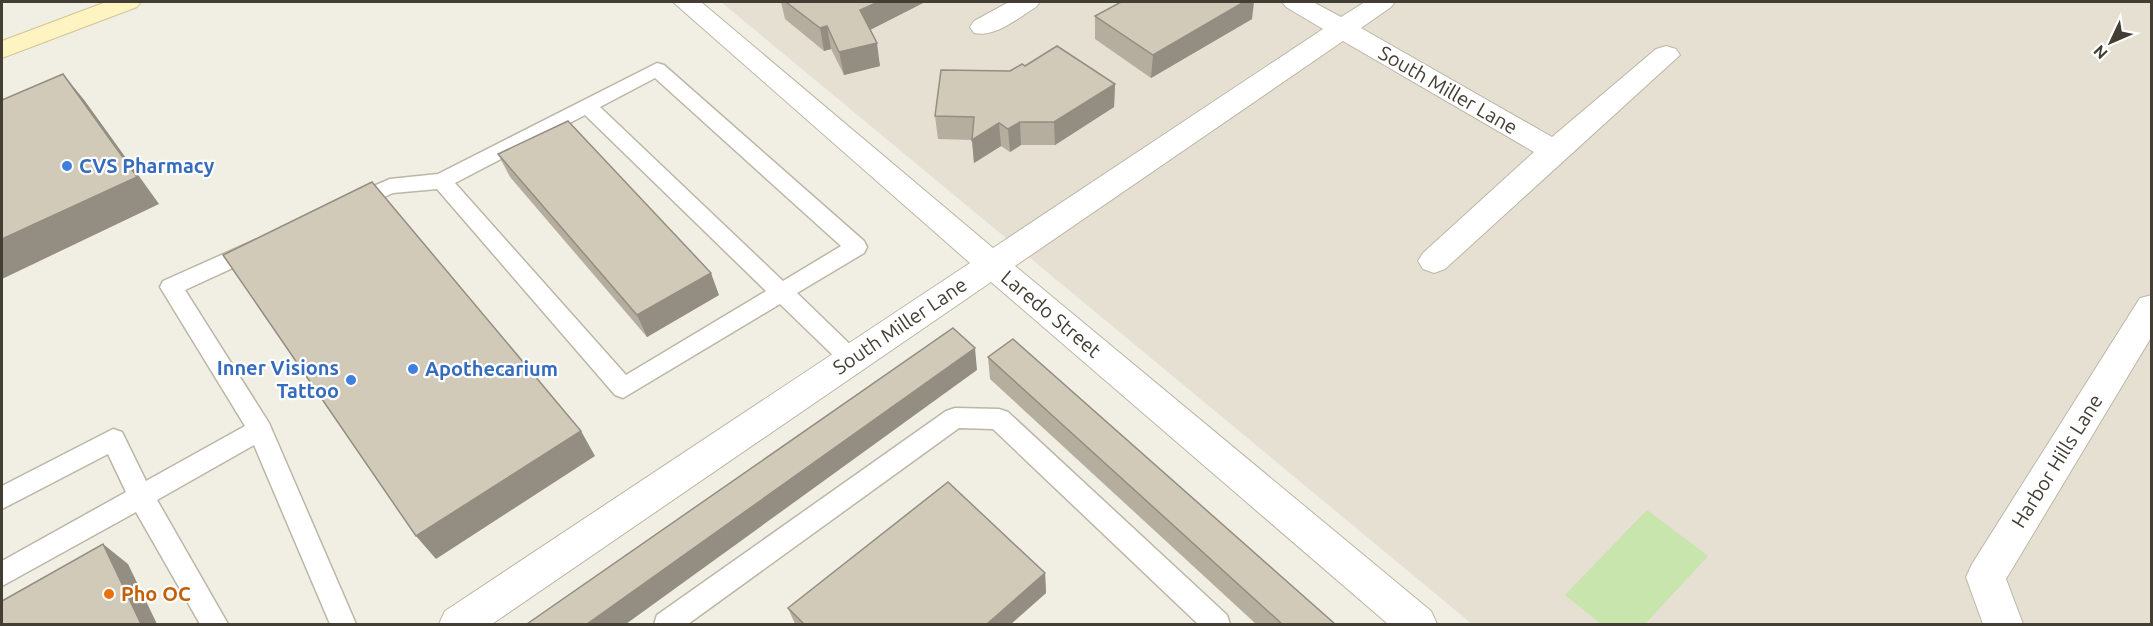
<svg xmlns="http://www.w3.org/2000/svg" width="2153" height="626" viewBox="0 0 2153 626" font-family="Ubuntu,sans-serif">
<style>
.residential{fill:#e5e0d1}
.green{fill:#c7e5ac}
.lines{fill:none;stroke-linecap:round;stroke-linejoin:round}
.service-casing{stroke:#bcb6a6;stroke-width:3}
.minor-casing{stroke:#bcb6a6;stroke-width:2}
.secondary-casing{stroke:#d1c593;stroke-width:2}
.service{fill:#fff;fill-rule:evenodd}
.minor{fill:#fff;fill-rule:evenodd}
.secondary{fill:#fdf4c1;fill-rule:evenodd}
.wall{fill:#b5ae9f}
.shaded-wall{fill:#938d82}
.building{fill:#d2cab9;stroke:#938d82;stroke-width:1.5}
.shop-dot{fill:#3f7fe0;stroke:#fff;stroke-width:2}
.food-dot{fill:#e8710a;stroke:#fff;stroke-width:2}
.labels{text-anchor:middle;stroke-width:4.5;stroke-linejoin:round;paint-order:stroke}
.street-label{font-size:20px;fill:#433e33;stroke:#fff}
.shop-label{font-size:20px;font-weight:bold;fill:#366cbe;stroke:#fff;text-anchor:start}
.food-label{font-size:20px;font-weight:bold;fill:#c56008;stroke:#fff;text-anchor:start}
</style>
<rect width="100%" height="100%" fill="#f1eee3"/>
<path class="residential" d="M721,2H2151V624H1472Z"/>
<path class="green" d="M1647,510L1708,556L1645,624H1601L1565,595Z"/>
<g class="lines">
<defs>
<g id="service">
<path d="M657,63L664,65L864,241L867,247L864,253L797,293L859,353L863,359L859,365L851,368L843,365L780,304L623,398L615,395L437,189L393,193L360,208L353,210L346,208L343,203L346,198L390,179L438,174ZM655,78L841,246L783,281L600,107ZM585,115L766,291L626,375L455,183Z"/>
<path d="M255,240L263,242L266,248L263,254L185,290L269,423L356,624H330L254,445L157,500L228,624H200L136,512L2,586V561L126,492L108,454L2,509V486L113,429L122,432L146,481L245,426L160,287L163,281Z"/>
<path d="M955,408L999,409L1008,412L1227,615L1230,624H1198L993,429L959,428L688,624H654L657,615L946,411Z"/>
</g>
<g id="minor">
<path d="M673,2H701L993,248L1323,29L1286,7L1282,2H1313L1341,17L1365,2H1395L1391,7L1361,28L1552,137L1656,49L1666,46L1676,49L1680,55L1445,269L1434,273L1423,269L1418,261L1423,253L1534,152L1343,41L1015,266L1431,611L1437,624H1388L991,282L492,624H439L445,611L970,263Z"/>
<path d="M1009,2H1040L1036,7C1018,18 995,38 974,33L970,27L974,21Z"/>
<path d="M2152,295V336L2006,579L2023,624H1983L1966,577L1972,564L2140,298Z"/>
</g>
<path id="secondary" d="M106,2H141L137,7L2,58V41Z"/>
</defs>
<use href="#service" class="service-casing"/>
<use href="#minor" class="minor-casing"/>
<use href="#secondary" class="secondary-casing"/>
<use href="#service" class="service"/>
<use href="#minor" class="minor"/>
<use href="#secondary" class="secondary"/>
</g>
<g class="wall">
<path d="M781,2H925L870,30L880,66L844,75L831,49L824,51L785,19Z"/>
<path d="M1095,16L1252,19L1151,78L1095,39Z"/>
<path d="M1025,66L1115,84L1114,107L1055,145H1021L1010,152L1001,146L974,163L972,140L938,139L935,116L1010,71Z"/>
<path d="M498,154L719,295L647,337L510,177Z"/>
<path d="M988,357L1335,624H1256L990,379Z"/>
<path d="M1045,573L1046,593L1011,624H795L788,608Z"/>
</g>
<g class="shaded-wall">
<path d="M878,2H925L864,33L860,10Z"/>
<path d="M1244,2H1254L1252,19L1151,78L1153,55Z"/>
<path d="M827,26L831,49L824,51L820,28Z"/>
<path d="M877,43L880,66L844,75L839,52Z"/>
<path d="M63,74L85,101L159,204L2,279V239Z"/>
<path d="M1115,84L1114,107L1055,145L1054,122Z"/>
<path d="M1020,122L1021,145L1010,152L1008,129Z"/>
<path d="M999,123L1001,146L974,163L972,140Z"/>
<path d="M711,273L719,295L647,337L637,315Z"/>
<path d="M975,348L977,370L626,624H587Z"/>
<path d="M581,431L595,456L436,559L416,536Z"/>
<path d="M103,544L128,564L157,624H141Z"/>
<path d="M1045,573L1046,593L1011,624H987Z"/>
</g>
<g class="building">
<path d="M786,2H878L860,10L877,43L839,52L827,26L820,28Z"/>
<path d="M1121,2H1244L1153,55L1095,16Z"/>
<path d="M1057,46L1115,84L1054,122H1020L1008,129L999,123L972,140L974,117L935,116L941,70L1010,71L1022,64L1025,66Z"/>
<path d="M63,74L137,177L2,239V100Z"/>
<path d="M568,121L711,273L637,315L498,154Z"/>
<path d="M372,182L581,431L416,536L223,255Z"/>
<path d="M953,328L975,348L587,624H527Z"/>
<path d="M1013,339L1335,624H1282L988,357Z"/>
<path d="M948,482L1045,573L987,624H804L788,608Z"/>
<path d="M103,544L141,624H2V601Z"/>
</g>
<g class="shop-dot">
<circle cx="67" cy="166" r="6"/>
<circle cx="413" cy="369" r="6"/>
<circle cx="351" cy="380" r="6"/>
</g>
<circle class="food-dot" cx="109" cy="594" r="6"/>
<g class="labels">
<g class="street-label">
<text transform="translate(1448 90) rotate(30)" y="7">South Miller Lane</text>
<text transform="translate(1051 314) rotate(40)" y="7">Laredo Street</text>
<text transform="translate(900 326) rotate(-34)" y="7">South Miller Lane</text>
<text transform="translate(2057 461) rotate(-58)" y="7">Harbor Hills Lane</text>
</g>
<g class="shop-label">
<text x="79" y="173">CVS Pharmacy</text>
<text x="339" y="375" text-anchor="end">Inner Visions<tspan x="339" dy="23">Tattoo</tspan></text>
<text x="425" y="376">Apothecarium</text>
</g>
<g class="food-label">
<text x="121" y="601">Pho OC</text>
</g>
</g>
<rect width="2153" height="626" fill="none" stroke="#433e33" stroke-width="6"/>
<g transform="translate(2111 42) rotate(226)" stroke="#ffffff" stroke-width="4.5" paint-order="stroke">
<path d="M0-4.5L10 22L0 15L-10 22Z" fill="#433e33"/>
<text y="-9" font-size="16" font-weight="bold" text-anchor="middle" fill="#433e33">N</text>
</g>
</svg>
